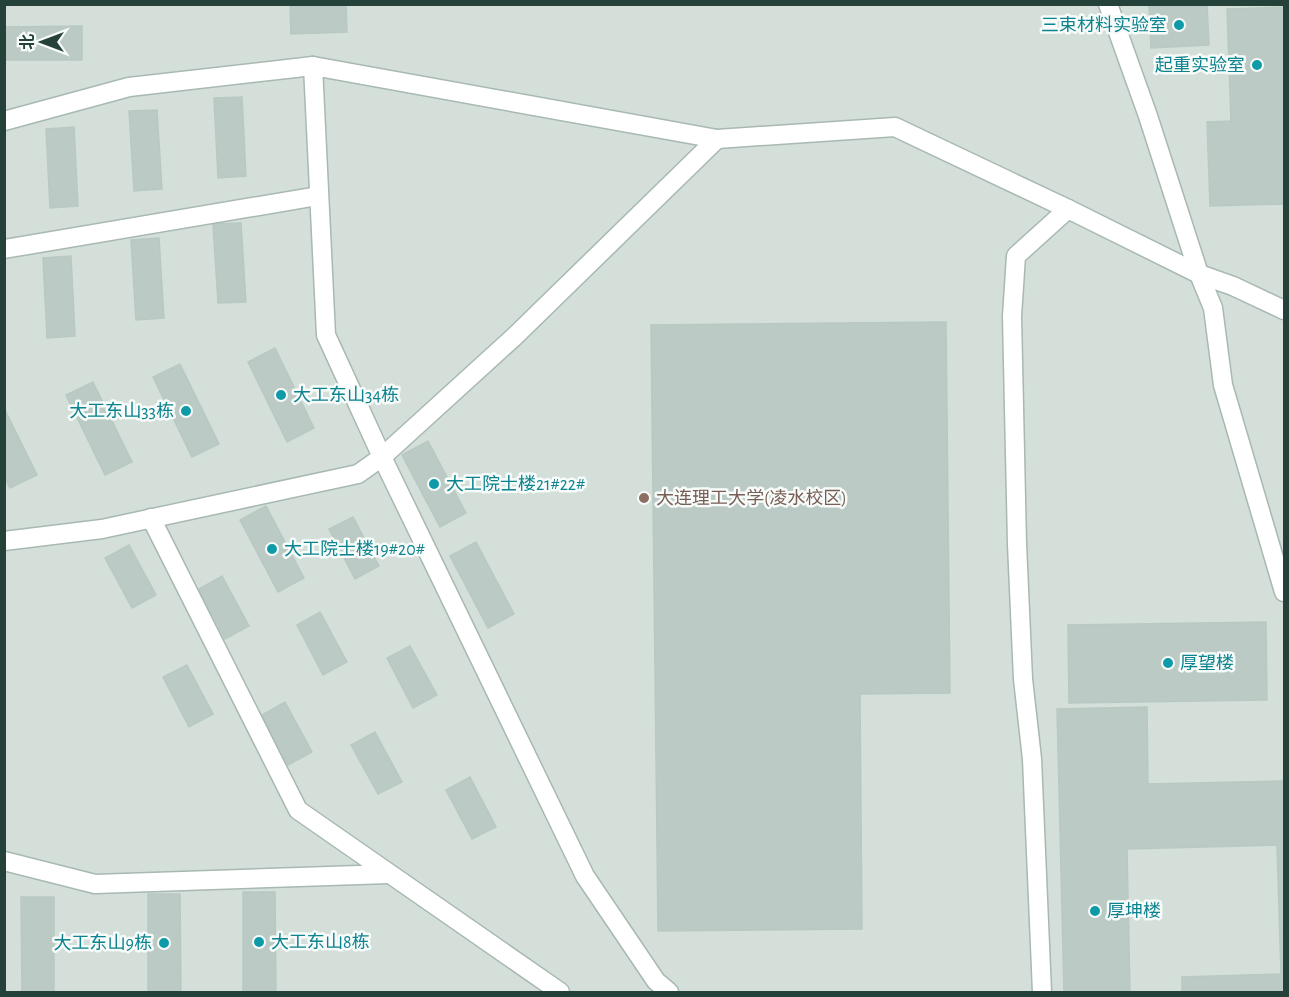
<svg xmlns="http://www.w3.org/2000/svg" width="1289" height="997" viewBox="0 0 1289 997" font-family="'Alegreya Sans','Noto Sans SC',sans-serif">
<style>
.built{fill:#d4dfda}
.building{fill:#bbcac4;stroke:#b8c9c2;stroke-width:1.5}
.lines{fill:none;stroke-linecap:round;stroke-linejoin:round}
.minor-casing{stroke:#a8b8b2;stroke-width:21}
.minor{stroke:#fff;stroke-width:18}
.culture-dot{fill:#0f9aa8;stroke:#f7fbf9;stroke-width:2}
.education-dot{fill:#8d6e63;stroke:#f7fbf9;stroke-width:2}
.labels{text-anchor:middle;stroke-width:5;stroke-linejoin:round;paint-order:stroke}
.culture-label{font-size:18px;fill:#0d838f;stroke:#f7fbf9;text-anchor:start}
.education-label{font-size:18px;fill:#785e54;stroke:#f7fbf9;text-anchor:start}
</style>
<rect width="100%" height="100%" fill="#e6efeb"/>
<rect class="built" x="5" y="5" width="1279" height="987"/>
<g class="building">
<path d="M290,4H346L347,32L291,34Z"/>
<path d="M1149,4H1207L1209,45L1151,48Z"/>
<path d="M1284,7V204L1210,206L1207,122L1231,121L1227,9Z"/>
<path d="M82,26V60H4V27Z"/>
<path d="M242,97L246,176L218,178L214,98Z"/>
<path d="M157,110L162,189L134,191L129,111Z"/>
<path d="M74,127L78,206L50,208L46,129Z"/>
<path d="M241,223L246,302L218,303L213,224Z"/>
<path d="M159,238L164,318L136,320L131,240Z"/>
<path d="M71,256L75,336L47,338L43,258Z"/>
<path d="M946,322L950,693L860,694L862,929L658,931L651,325Z"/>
<path d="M275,348L314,428L287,442L248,362Z"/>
<path d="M180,364L219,444L192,457L153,377Z"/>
<path d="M93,382L132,462L105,475L66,395Z"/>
<path d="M4,408L37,475L10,488L4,477Z"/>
<path d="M428,441L466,513L440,527L402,455Z"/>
<path d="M266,506L304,578L278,592L240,520Z"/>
<path d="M353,517L379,566L355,579L329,529Z"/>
<path d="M476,542L514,614L488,628L450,556Z"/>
<path d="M129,545L156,595L132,608L105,558Z"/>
<path d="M222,576L249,626L225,639L199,589Z"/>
<path d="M320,612L347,662L323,675L297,625Z"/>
<path d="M1266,622L1267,700L1069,703L1068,625Z"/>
<path d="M410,646L437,695L413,708L387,658Z"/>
<path d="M187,665L213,714L189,727L163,677Z"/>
<path d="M285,702L312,752L288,765L262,715Z"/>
<path d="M1147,707L1148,784L1284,781V992H1182V977L1281,974L1277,845L1127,849L1130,992H1064L1057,709Z"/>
<path d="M375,732L402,782L378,794L351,745Z"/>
<path d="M470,777L496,827L472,839L446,790Z"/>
<path d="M243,892H275L276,992H243Z"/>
<path d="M148,894H180L181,992H148Z"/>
<path d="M21,897H54V992H22Z"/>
</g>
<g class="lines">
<defs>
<g id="minor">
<path d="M1108,4L1148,116L1199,274L1213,308L1223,385L1284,592"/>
<path d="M4,121L129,87L313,66"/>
<path d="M4,249L318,196"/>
<path d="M151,518L298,810L560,992"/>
<path d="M4,541L102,529L358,474L382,457L514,337L717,139"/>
<path d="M4,861L95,884L389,874"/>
<path d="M669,992L656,981L585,876L382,457L326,335L313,66L717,139L895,127L1068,209L1199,274L1233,286L1284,310"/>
<path d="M1042,992L1032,759L1023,679L1017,544L1012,316L1016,256L1068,209"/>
</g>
</defs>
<use href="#minor" class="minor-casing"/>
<use href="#minor" class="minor"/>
</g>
<g class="culture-dot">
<circle cx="1179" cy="25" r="6"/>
<circle cx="1257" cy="65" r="6"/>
<circle cx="281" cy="395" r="6"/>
<circle cx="186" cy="411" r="6"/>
<circle cx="434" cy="484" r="6"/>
<circle cx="272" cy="549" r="6"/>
<circle cx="1168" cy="663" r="6"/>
<circle cx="1095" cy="911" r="6"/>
<circle cx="259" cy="942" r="6"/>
<circle cx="164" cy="943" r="6"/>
</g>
<circle class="education-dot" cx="644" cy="498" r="6"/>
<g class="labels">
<g class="culture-label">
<text x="1167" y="31" text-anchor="end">三束材料实验室</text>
<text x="1245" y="71" text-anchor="end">起重实验室</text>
<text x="293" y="401">大工东山34栋</text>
<text x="174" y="417" text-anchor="end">大工东山33栋</text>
<text x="446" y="490">大工院士楼21#22#</text>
<text x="284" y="555">大工院士楼19#20#</text>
<text x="1180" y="669">厚望楼</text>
<text x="1107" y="917">厚坤楼</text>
<text x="271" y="948">大工东山8栋</text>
<text x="152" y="949" text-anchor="end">大工东山9栋</text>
</g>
<g class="education-label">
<text x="656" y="504">大连理工大学(凌水校区)</text>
</g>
</g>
<rect width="1289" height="997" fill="none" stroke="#24423a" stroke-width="12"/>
<g transform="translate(42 42) rotate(270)" stroke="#f7fbf9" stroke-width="4.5" paint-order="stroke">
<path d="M0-4.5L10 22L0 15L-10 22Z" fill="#24423a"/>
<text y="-9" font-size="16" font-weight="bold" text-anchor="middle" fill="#24423a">北</text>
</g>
</svg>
